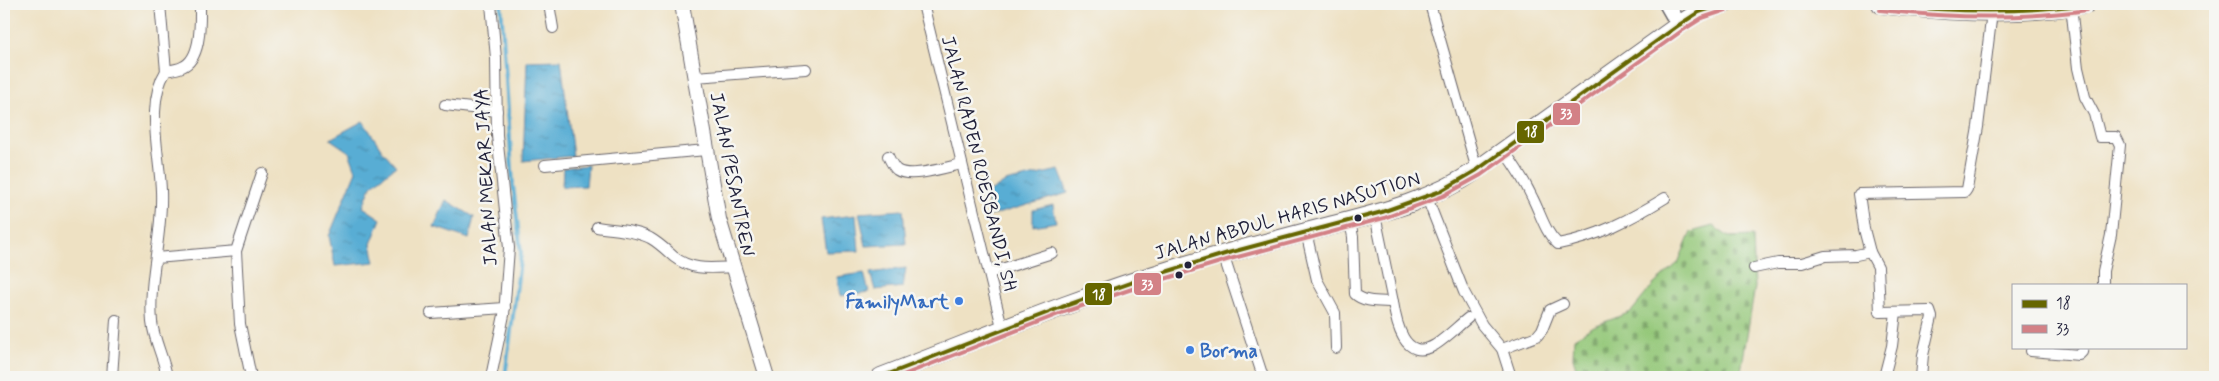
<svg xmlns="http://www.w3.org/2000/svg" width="2219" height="381" viewBox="0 0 2219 381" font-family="Mynerve,sans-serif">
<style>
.cemetery{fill:url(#cemetery-stones);stroke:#5b755a}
.water{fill:url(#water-ripples);stroke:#3d6888}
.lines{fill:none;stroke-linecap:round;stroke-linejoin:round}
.stream{stroke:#58add4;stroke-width:4}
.street-casing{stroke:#69656b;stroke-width:12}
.secondary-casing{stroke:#69656b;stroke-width:16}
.primary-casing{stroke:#69656b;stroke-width:18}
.highway-casing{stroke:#69656b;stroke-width:20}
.street{stroke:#fff;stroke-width:10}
.secondary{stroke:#fff;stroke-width:14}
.primary{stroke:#fff;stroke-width:15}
.highway{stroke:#fff;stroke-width:18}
.bus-1-casing{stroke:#f6f6f2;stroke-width:8}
.bus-2-casing{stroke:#f6f6f2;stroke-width:8}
.bus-1{stroke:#660;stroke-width:4}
.bus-2{stroke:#d38186;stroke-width:4}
.bus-dot{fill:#22223b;stroke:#f6f6f2;stroke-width:2}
.shop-dot{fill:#3f7fe0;stroke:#f6f6f2;stroke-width:2}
.labels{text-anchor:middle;stroke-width:5;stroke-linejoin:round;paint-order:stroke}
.street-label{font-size:19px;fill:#22223b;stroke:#f6f6f2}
.shop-label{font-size:19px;font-weight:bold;fill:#366cbe;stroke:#f6f6f2;text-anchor:end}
.line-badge{stroke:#f6f6f2;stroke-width:2}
.badge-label{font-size:14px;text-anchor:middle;font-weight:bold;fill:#fff}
</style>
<defs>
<pattern id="cemetery-stones" width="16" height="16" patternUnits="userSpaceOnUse" patternTransform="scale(1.25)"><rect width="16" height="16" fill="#94c879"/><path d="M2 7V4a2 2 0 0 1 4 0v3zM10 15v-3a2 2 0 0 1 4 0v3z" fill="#78a264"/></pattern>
<pattern id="water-ripples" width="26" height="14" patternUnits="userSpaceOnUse" patternTransform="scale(1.25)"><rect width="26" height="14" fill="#58add4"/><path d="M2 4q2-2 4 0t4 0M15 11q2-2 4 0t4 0" fill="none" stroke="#488cad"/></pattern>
</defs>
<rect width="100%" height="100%" fill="#f6f6f2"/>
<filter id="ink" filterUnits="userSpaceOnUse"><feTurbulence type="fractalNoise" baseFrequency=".02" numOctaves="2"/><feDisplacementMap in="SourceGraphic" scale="10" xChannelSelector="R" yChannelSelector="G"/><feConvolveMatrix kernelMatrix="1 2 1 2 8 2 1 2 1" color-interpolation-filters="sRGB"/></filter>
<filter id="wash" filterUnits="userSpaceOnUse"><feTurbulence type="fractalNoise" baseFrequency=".0096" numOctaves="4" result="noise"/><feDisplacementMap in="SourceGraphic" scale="20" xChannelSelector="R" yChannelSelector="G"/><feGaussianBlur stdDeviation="1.12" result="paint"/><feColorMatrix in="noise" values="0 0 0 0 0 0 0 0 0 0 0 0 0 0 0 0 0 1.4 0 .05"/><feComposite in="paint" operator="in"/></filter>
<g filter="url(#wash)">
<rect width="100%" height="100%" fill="#eee1c3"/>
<path class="cemetery" d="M1713,226L1729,237L1753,236L1755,287L1740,377H1579L1573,358L1574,338L1594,326L1631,312L1653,285L1678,263L1691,232Z"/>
<g class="water">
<path d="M561,60L573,156L523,161L527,61Z"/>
<path d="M363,121L382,150L396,166L371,186L363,207L381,219L371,244L375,262L335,266L329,236L356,171L349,152L330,139Z"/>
<path d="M588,165L586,186L562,187L563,168Z"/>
<path d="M1059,170L1068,193L990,216L987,194L1005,182Z"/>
<path d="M446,200L474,217L469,239L434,227Z"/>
<path d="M1053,205L1056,222L1033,226V210Z"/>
<path d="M903,210L906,244L866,246L859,213Z"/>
<path d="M856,215L859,251L826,252L821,219Z"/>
<path d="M906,268L903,287L875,290L870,273Z"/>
<path d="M864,273L869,292L840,296L837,277Z"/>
</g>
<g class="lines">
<path class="stream" d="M501,4L513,185L521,253L505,377"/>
</g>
</g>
<g filter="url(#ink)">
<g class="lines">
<defs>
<g id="street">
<path d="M160,4L166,71"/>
<path d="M549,4L553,28"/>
<path d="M923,4L1003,331"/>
<path d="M1430,4L1477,170"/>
<path d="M2071,6L2078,68L2085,97L2094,114L2100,137H2116L2120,145L2111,235L2103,271V285"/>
<path d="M695,77L806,69"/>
<path d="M445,105L497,111"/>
<path d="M1504,151C1515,166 1525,182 1533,199C1541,215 1545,232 1558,244C1597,237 1631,219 1665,198"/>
<path d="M888,156C890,160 893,167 897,170C910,179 947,167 961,164"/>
<path d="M545,165L706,150"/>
<path d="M1427,198L1464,292L1482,325L1502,349L1511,377"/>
<path d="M1375,215L1393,302"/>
<path d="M1350,221L1353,237L1355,294C1364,303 1381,301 1393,302C1396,322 1404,363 1435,345C1446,338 1457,327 1468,318"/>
<path d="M597,227C614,230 634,230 650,238C659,243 666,250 674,257C692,271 711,268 733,267"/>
<path d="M1306,232L1317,280L1335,313L1336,348"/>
<path d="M236,251L240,324L251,377"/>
<path d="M1223,254L1263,377"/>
<path d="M156,258L236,251L262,173"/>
<path d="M1754,268L1778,263H1802L1825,256L1856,255L1870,252"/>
<path d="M989,273L1052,253"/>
<path d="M431,313L505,308"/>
<path d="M1502,349L1537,336L1542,330L1550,310L1563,304"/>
<path d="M2031,351L2079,355L2082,352L2083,347"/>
<path d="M112,377L116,320"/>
<path d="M167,377C164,358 154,341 152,322C148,278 163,235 161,191C160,154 145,104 166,71C171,70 178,69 182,67C202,59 200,22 200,4"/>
<path d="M491,377L504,315L509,248L497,135L496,58L491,4"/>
<path d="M1884,377L1892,346L1896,312"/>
<path d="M1921,377L1923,355L1932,317L1930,311L1880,312L1878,267L1870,252L1864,229L1859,194L1965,192L1967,189L1978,127L1992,12"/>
</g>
<path id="secondary" d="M682,4L719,219L767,377"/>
<path id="primary" d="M1667,4L1679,25"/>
<g id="highway">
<path d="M1881,4C1949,12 2018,16 2086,4"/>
<path d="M881,377C978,340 1073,299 1173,269C1222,254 1272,241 1322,228C1376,214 1430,202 1477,170L1679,25L1699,12L1724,4"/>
</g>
</defs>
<use href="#street" class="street-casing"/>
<use href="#secondary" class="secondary-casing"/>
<use href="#primary" class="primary-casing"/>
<use href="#highway" class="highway-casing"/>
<use href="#street" class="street"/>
<use href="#secondary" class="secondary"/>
<use href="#primary" class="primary"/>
<use href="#highway" class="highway"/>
<defs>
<g id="bus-1">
<path d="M1881,4C1950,12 2017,14 2086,4"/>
<path d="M881,377L1062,307L1136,281L1228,253L1382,212L1441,191L1477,170L1679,25L1699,12L1724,4"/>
</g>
<g id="bus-2">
<path d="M1880,10C1950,18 2018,20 2087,10"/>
<path d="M898,377L1064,312L1138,287L1230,259L1384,218L1443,196L1481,175L1683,30L1702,18L1726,10"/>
</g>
</defs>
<use href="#bus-1" class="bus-1-casing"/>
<use href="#bus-2" class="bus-2-casing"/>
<use href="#bus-1" class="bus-1"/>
<use href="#bus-2" class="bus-2"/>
</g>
</g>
<g class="bus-dot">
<circle cx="1358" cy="218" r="4.5"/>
<circle cx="1188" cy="265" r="4.5"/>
<circle cx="1179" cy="275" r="4.5"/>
</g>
<g class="shop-dot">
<circle cx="959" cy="301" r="5"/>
<circle cx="1190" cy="350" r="5"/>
</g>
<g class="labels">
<g class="street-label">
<text transform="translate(980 163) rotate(76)" y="7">JALAN RADEN ROESBANDI, SH</text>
<text transform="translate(733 174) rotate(79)" y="7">JALAN PESANTREN</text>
<text transform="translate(485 177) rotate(-93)" y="7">JALAN MEKAR JAYA</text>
<text transform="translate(1287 215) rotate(-16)" y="7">JALAN ABDUL HARIS NASUTION</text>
</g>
<g class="shop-label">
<text x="949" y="308">FamilyMart</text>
<text x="1200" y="357" text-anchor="start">Borma</text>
</g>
</g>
<g class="line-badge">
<rect x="1552" y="102" width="29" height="24" rx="5" fill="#d38186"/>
<rect x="1516" y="120" width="29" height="24" rx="5" fill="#660"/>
<rect x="1133" y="272" width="29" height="24" rx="5" fill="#d38186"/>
<rect x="1084" y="282" width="29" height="24" rx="5" fill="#660"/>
</g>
<g class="badge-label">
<text x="1566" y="118">33</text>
<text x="1531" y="136">18</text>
<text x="1147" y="289">33</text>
<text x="1099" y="299">18</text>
</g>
<rect width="2219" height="381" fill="none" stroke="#f6f6f2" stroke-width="20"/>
<rect x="2012" y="284" width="175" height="65" fill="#f6f6f2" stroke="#a1a1a9"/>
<rect x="2022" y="300" width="25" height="8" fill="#666600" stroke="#a1a1a9"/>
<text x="2056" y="308" font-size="15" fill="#22223b">18</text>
<rect x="2022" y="325" width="25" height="8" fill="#d38186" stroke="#a1a1a9"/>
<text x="2056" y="334" font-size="15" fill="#22223b">33</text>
</svg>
